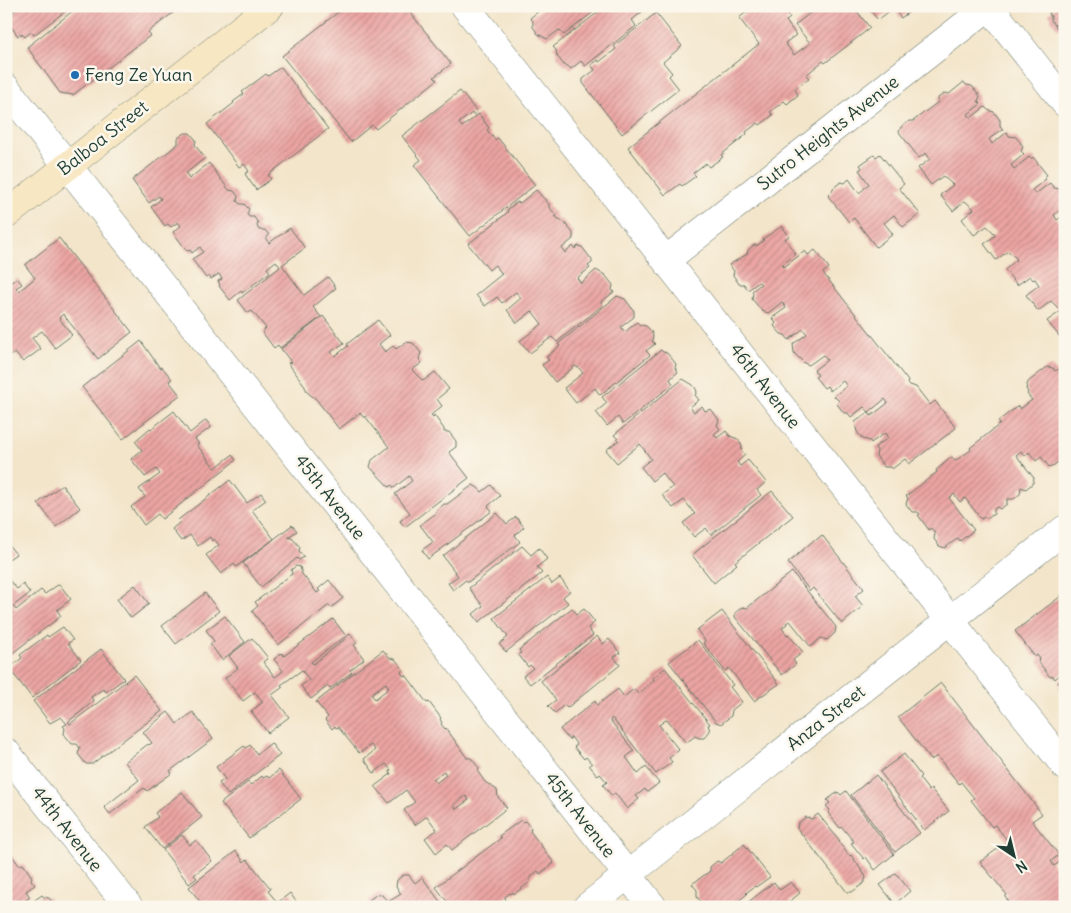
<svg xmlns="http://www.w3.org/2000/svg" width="1071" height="913" viewBox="0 0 1071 913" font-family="Delius,sans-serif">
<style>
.building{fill:url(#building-hatch);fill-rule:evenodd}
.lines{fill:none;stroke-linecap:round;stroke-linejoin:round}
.street-casing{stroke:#697868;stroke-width:29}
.secondary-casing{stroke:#697868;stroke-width:29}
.street{stroke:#fff;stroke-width:28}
.secondary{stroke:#f8e7c3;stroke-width:28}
.poi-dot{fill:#1f6fb2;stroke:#fbf7ec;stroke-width:2}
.labels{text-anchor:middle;stroke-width:5;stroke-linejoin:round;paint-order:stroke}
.poi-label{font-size:18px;fill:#1f3d34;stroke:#fbf7ec;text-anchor:start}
.street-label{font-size:18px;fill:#1f3d34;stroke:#fbf7ec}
</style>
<defs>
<pattern id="building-hatch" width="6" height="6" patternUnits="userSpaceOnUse" patternTransform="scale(1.25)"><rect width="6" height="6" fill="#eca5a3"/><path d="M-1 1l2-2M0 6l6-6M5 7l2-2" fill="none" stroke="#bf8886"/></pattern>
</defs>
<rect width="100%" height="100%" fill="#fbf7ec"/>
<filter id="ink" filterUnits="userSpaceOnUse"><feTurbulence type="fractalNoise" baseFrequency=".02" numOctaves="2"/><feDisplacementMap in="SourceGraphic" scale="10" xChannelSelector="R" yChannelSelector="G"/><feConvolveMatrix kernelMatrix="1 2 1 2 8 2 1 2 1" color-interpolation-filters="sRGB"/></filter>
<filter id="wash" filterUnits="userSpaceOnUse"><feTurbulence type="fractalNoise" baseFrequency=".0096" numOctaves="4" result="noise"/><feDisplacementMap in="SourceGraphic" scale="20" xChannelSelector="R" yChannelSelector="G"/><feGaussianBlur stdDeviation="1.12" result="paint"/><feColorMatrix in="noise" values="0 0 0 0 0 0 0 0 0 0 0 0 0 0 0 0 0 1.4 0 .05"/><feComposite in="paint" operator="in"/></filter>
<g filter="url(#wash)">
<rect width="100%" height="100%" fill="#f3e5ca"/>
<g id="blocks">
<g class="building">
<path d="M17,6H72L34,35L31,32L25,37L22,34L18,36L7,21L11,18L8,15L18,8Z"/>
<path d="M79,6H182L148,32L151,35L73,95L60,93L27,47Z"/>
<path d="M346,6H405L451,64L434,77L437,80L376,129L372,125L351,142L282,56Z"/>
<path d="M545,6H601L564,35L559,30L547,39L538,34L533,27V21L530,18Z"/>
<path d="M606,6H639L643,11L632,20L636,26L585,66L581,61L571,69L568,66L564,65L557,56L556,50L553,47Z"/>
<path d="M754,6H781L790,18L786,21L796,35L785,43L794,55L810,43L795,25L819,6H853L870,28L825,63L823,61L806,75L809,78L795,89L798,95L787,104L784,101L770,112L773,115L760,125L758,123L746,132L747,134L721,155L723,157L709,167L706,163L693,173L696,176L682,186L680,184L665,195L628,147L759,44L739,18Z"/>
<path d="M867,6H917L901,18L893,8L878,20Z"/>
<path d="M1058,6H1065V34L1060,28H1057L1051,20V17L1049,13Z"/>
<path d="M656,13L682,46L663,62L672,73L669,76L679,89L622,134L583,83V79L595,70L591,65L598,60L599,62L616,49L614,46Z"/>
<path d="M281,67L328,129L268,175L271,179L256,190L245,174L249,171L244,164L239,167L207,124L234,103L233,102L244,94L242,92L266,74L268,76Z"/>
<path d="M964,82L966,85L972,86L980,96L978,101L981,104L968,114L971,118L985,107L988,110L994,112L1000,120V126L1003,129L989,139L992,144L1007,132L1009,136L1016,137L1023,146L1021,151L1024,154L1011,165L1014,169L1029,157L1031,159L1033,157L1047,175L1044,177L1046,179L1032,190L1035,194L1050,183L1054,188L1060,189L1065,195V206L1054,215L1057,220L1065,214V334L1060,337L1047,321L1061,311L1051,301L1038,311L1026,295L1039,285L1035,279L1033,280L1030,276L1017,285L1005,270L1017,259L1008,251L996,260L984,244L996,235L987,226L974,235L962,219L974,209L965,201L953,211L940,195L953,185L943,176L931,185L918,168L930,159L926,153L919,158L899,132L901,127L909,121H913L938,102V98L945,93L949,94Z"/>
<path d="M460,91L477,112L473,115L472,113L459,123L462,127L479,114L489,128L487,130L495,140L498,138L535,185L470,236L414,165L421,160L402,136Z"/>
<path d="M185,133H190L196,140L195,145L205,158L186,173L189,179L209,163L229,190L234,191L238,196L237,201L240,204H244L249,209L247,214L249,217H254L258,223L257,226L259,230H265L269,235L266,239L269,243L290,228L305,248L282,265L304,295L328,277L336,288L313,307L321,317L280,348L278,345L274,348L262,332L266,328L252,311L248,313L238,300L280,267L276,261L267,268L270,272L242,293L241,291L230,300L219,286L220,285L218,281L222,279L219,274L211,279L209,276L206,278L192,259L203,252L200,247L192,253L190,250L187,251L173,232L181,226L178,222L171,227L168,224L165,226L151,207L161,199L159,196L149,203L132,180L178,144V138Z"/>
<path d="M880,154L904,184L899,188L920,214L903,227L894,215L884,223L893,234L876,247L854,218L849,222L828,196L832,192L833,188L841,182L845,183L849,179L859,193L865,188V187L869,184L859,170L862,168L860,165L874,155L876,157Z"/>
<path d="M536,190L549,204V207L557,216L555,217L563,221L573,233V239L562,248L565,253L573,246L575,249L578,246L582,247L592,260V263L588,266L590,268L577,278L581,283L596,270L605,275L613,285L612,290L614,292L601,302L603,305L557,342L552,337L530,353L520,341L542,324L532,311L517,323L507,310L521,298L516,292L502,303L497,297L485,306L476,295L502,274L495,265L489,270L468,244L507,213L508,209L517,202L520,203Z"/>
<path d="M782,226L789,236L785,239L796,254L782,265L784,267L805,251L808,255L815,250L829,268L823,273L908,381L907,384L916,387L930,405L935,401L956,428L909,464L905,459L892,469L890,467H884L876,456L877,451L875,447L888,438L885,433L871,443L870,441L863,439L857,432L855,422L869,412L864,407L851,417L848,413H844L837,404L839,401L834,396L847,386L843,381L830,391L827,386L824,388L815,377L818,375L814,370L827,360L823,355L809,365L804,363L794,353L793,344L807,334L803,329L789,340L785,335L781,334L774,326L776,323L772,318L786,308L782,302L768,313L762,311L752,299L753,293L752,291L761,284L759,282L748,290L744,284H739L733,275L734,271L729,265L747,254L748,250L754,245H758L764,240L763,239ZM885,399L888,403L871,416L869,412Z"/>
<path d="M59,238L132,332L98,359L63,314L59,318L72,335L55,348L42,331L32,338L41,349L23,362L15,353L6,359V301L11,300L6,291V286L17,278L22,284L16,288L19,291L35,278L25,265Z"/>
<path d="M617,296L625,299L634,311V317L621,327L625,332L637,322L640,325L646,326L651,331L653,336L652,341L655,344L646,351L650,355L600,395L595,388L576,403L564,388L583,373L579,368L575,366L555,382L542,365L549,360L546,357L560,346L558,344Z"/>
<path d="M323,316L344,343L331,352L335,356L348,346L347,344L378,320L390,335L379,344L385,352L393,346L396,349L406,342L413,343L421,353L419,359L422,363L412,370L423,381L435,372L449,389L437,399L442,406L431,415L433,417L434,415L444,429V432H449L456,441V447L449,452L469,478L405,527L400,521L410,513L395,494L412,481L409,476L394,488L392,485L389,487L370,467L372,460L389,447L365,416L364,418L360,413L339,429L316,399L308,393L303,383L288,363L291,362L281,349Z"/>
<path d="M141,341L160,368L162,367L172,379L169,381L180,395L123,439L82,387Z"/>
<path d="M661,350L663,352L667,353L676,364L675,368L678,372L670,379L673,384L623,424L618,417L607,426L596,412L607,403L602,397Z"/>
<path d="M1047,367L1053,368L1055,371L1059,369L1065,376V457L1050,468L1041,457L1036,461L1029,452L1025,456L1021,451L1016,455L1034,478L1033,483L1026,489L1021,487L1020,494L1014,499H1007V504L1000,509L997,507L994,509V514L988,518L984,517L981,519L965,498L960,502L954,494L949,498L974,530L960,541L958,538L945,548L939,546L934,539L935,533L931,528L929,530L918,515L920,514L918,512H912L906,504L908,498L906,496L937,472L936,470L952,457L955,461L971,450L970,448L1000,424L998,421L1018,406L1020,409L1032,400L1027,394L1028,392L1026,389L1028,382Z"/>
<path d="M683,379L693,385L696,389L697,392L695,395L699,400L690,407L694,412L702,406L705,411L711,409L719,420L717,425L720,429L714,434L717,438L726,431L730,436L738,439L742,446L741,450L745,455L737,462L740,466L748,460L766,482L757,490L761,495L711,535L706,528L694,537L683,523L695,514L684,500L673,508L662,495L673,487L662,473L652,481L641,467L651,459L640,444L617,463L606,450L619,440L614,435Z"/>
<path d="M174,411L190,433L206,420L211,427L195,439L199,444L197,445L215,468L232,455L236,460L162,519L158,514L144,525L131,507L145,497L139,489L160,474L156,469L145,477L131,459L142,450L135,441L150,428L151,429Z"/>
<path d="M230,480L247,503L261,493L266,500L252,510L274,539L236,567L234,564L221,574L206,555L219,545L214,539L212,541L210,537L198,546L190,535L181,541L172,529L180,522L178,520Z"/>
<path d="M62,485L80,508L56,527L38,503Z"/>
<path d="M473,485L478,488L482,492L491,485L500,496L488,506L492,511L428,559L422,550L433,542L420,525L435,514L437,510L444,504H447Z"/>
<path d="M772,491L793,516L735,562L737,564L714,583L692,555Z"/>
<path d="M497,513L507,524L516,517L524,527L515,535L520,542L468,582L466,580L453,590L448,583L458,576L443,556Z"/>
<path d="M292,525L297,531L288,537L293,539L300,547L299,551L304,557L299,560L297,558L261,587L243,563Z"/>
<path d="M822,535L864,589L855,596L863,606L842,624L813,588L810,591L788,563L815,539L816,540Z"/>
<path d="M6,542L16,554L6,561Z"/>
<path d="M522,546L531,555L539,548L547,559L537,567L542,573L479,622L473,614L483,606L469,588Z"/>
<path d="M296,566L300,567L302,574L317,593L320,591L318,589L329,580L343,598L331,608L329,605L278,645L252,611L258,606L255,602L292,574L291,570Z"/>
<path d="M792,572L836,627L835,633L827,640L821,638L811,647L790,621L786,623L787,624L782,628L787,635L788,634L803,652L793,660L796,664L782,675L735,617V613L742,607L747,608Z"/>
<path d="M547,577L552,584L560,578L570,591L563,597L568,603L506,652L499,644L508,637L494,618Z"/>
<path d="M8,579L17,589L23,584L30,593L13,606L16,610L41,590L45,594L59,584L71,599L57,610L61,616L6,658V580Z"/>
<path d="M135,585L149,604L131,618L117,599Z"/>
<path d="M205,593L219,611L176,644L162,626Z"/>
<path d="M1065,593V676L1062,673L1055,679L1053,676L1050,677L1038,661L1040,659L1037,655L1035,657L1015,631Z"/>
<path d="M572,608L577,614L584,609L595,622L588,628L593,635L530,684L523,676L533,668L530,665L528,667L518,654L521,653L519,650Z"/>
<path d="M722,611L779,684L754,701L729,668L725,671L703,643L705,641L697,630Z"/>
<path d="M225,616L245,642L222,660L210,644L214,641L206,630Z"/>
<path d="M333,619L346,636L311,662L313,664L345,639L350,633L357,643L354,645L364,659L350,670L352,672L330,689L328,686L311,699L301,686L309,680L302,670L281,685L283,687L272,695L289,717L268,733L251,711L263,702L255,692L243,701L225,678L238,668L229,656L252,638L268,658L263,662L275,677L283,671L274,659L282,653L284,656Z"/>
<path d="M63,627L73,640L68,643L81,660L32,698L9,668L22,658L20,655L47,635L48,637Z"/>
<path d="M597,636L603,644L609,639L620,653L614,657L620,665L567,708L564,705L555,713L548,706L556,700L541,681Z"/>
<path d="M698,640L733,685L730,687L742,702L732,710L731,716L721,724L716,722L669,662Z"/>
<path d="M101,649L124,679L106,692L103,689L91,697L94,701L68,722L70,724L134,675L162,711L92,764H86L78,754L80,748L77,744H72L64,734L65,728L63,726L67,724L61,717L50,723L33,701Z"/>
<path d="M383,650L390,658L395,659L403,669L401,673L404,676L406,675L427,703L429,702L441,718L440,719L442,723L441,724L445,729L446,728L467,758H471L479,768L478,772L485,782L497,790L498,797L507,808L452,850L447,844L436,853L425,838L437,830L427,816L415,825L404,810L415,802L406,790L389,803L375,786L391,774L389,771L391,770L386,764L374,773L364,759L375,750L371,745L359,753L338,727L336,728L335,726L332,729L325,720L328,717L316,702ZM386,683L389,688L375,699L371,694ZM444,771L446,775L436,783L433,779ZM466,796L469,800L456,809L454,805Z"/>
<path d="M665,668L710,724L708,725L710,731L704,738H699L695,736L686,743L667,719L659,725L679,750L669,758L672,762L656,774L612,718L610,720L634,751L626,757L638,774L646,767L659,783L647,792L645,789L636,796L639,799L627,809L615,793L612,796L603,785L607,782L600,774L598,776L589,765L592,764L586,757L584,759L574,747L577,745L571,737L569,740L560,729L595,701L597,705L618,689L624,697L634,689L638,694L654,680L653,678Z"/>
<path d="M1065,677V696L1059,688L1061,686L1058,682Z"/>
<path d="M941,683L1042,814L1032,821L1059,855L1051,861L1054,866L1064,859L1065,860V907H1013L1005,897L1007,895L980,862L1008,841L995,825L992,827L971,800L974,798L961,782L959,784L937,756L931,760L898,717Z"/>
<path d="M168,712L177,724L193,712L213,739L170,771L172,773L147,791L144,788L110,814L104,807L139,780L125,762L148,744L149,745L152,743L143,732Z"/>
<path d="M271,743L280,755L228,795L219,783L225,779L216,767L244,746L246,748L250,745L257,754Z"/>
<path d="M904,754L921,776L919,778L929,791L931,789L949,811L924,830L880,772Z"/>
<path d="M279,770L301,799L249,838L221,803L248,782L251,785L262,776L263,778L267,776L269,778Z"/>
<path d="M876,775L920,833L895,852L851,795Z"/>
<path d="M846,791L894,854L875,870L866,857L864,859L851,843L854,842L842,827L840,828L828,813L830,810L826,806L830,803L827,800L838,792L841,795Z"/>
<path d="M182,792L202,817L162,849L145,827L158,817L155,813Z"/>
<path d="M818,814L840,841L839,842L849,856L851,855L866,877L864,883L852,892H847L797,828L798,823L806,817L812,819Z"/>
<path d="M521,820L523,822L525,821L531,828L530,831L554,863L540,874L538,871L531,877V878L529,880L530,882L514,894L513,892L511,894L510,893L505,897L506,901L498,907H451L436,887L501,838L499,836Z"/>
<path d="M182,835L190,845L196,840L212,861L194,875L197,878L189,884L163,850Z"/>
<path d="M744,844L770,877L756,887L755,886L746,893L747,894L731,907H728L725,904L721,907L704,906L697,897V890L692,884L710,871V867L717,861L721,863Z"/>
<path d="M6,848L19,865L23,864L32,877L31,880L35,885L26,891L30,897L17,907H6Z"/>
<path d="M236,851L244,862L247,859L271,889L268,891L277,902L270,907H204L189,887Z"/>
<path d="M896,873L910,891L895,904L880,885Z"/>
<path d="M403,875H409L415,883L422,877L444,907H368L369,900L377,894L382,895L388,902L401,894L396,886L397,880Z"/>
<path d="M774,882L780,890L791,882L800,893L789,902L793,907H742Z"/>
<path d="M290,893L300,907H272Z"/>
<path d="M42,895L44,897L49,898L56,907H22L24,905H28Z"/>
</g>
</g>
</g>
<g filter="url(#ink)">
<use href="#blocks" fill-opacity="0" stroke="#697868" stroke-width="1"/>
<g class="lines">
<defs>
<g id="street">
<path d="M465,6L1065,766"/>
<path d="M989,6L1065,103"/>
<path d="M6,88L653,907"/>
<path d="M666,260L989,6"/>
<path d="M6,752L129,907"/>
<path d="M587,907L1065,529"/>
</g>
<path id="secondary" d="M6,215L270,6"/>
</defs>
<use href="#street" class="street-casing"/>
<use href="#secondary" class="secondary-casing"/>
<use href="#street" class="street"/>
<use href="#secondary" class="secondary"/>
</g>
</g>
<circle class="poi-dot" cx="75" cy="75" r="5"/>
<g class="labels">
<g class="poi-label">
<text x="85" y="81">Feng Ze Yuan</text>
</g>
<g class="street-label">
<text transform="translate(828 133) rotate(-38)" y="6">Sutro Heights Avenue</text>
<text transform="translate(103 138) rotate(-38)" y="6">Balboa Street</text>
<text transform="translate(765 386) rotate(52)" y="6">46th Avenue</text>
<text transform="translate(330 497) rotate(52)" y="6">45th Avenue</text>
<text transform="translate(826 718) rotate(-38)" y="6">Anza Street</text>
<text transform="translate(580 815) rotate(52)" y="6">45th Avenue</text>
<text transform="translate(67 829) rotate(52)" y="6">44th Avenue</text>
</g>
</g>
<rect width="1071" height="913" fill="none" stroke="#fbf7ec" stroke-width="25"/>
<g transform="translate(1014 856) rotate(145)" stroke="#fbf7ec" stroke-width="4" paint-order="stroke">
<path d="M0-4L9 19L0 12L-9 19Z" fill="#1f3d34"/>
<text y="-8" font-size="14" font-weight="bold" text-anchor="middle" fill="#1f3d34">N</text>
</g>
</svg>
